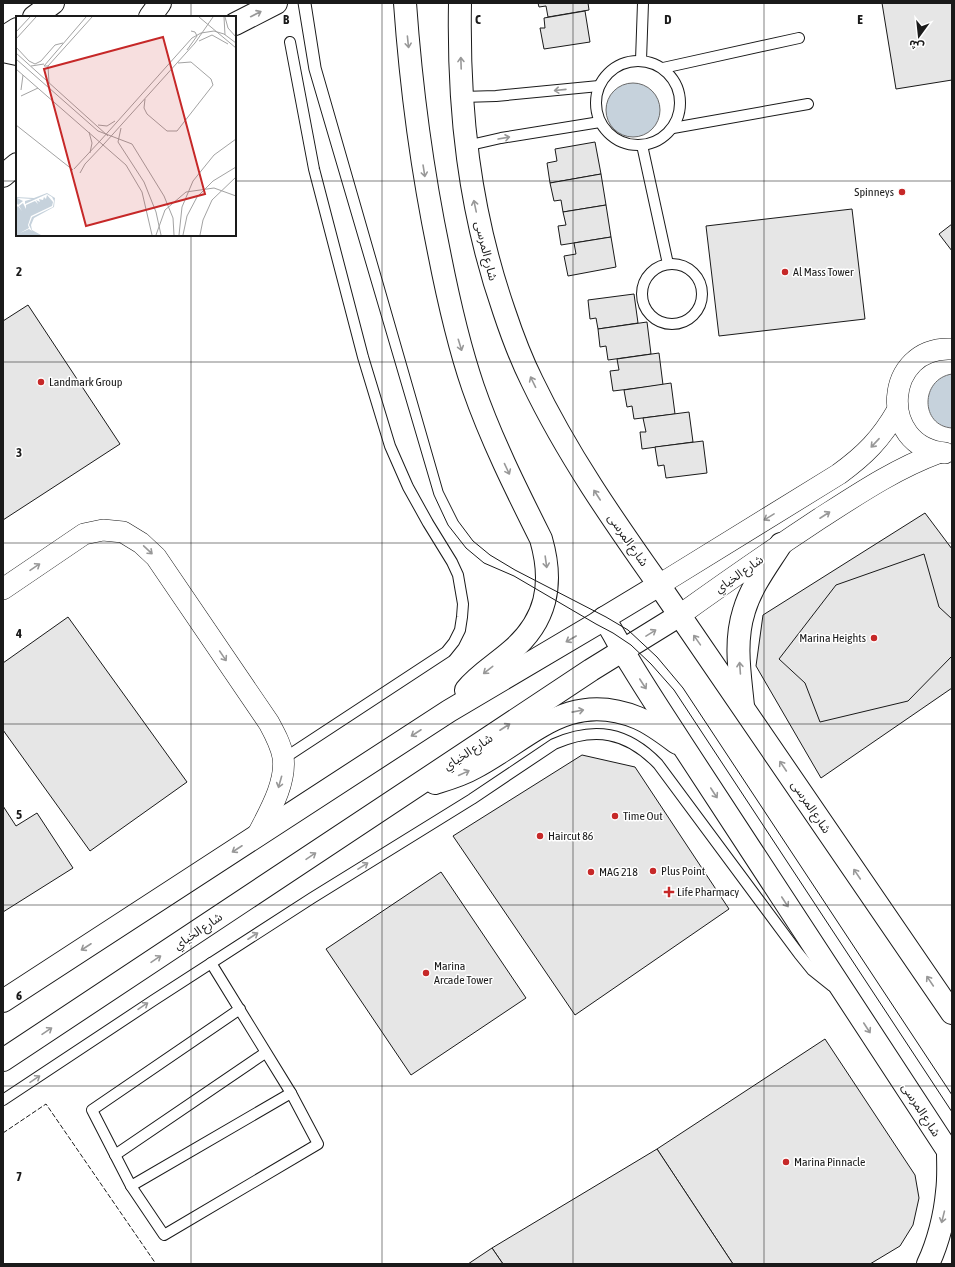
<svg xmlns="http://www.w3.org/2000/svg" width="955" height="1267" viewBox="0 0 955 1267" font-family="'Asap Condensed','Noto Sans Arabic',sans-serif">
<style>
.water{fill:#c6d2dc;stroke:#6a6a6a}
.building{fill:#e6e6e6;stroke:#1a1a1a}
.lines{fill:none;stroke-linecap:round;stroke-linejoin:round}
.service-casing{stroke:#1a1a1a;stroke-width:12}
.minor-casing{stroke:#1a1a1a;stroke-width:22}
.secondary-casing{stroke:#1a1a1a;stroke-width:24}
.motorway-casing{stroke:#1a1a1a;stroke-width:24}
.service{stroke:#fff;stroke-width:10}
.minor{stroke:#fff;stroke-width:21}
.secondary{stroke:#fff;stroke-width:22}
.motorway{stroke:#fff;stroke-width:22}
.tram{stroke:#1a1a1a;stroke-width:1}
.fence{stroke:#1a1a1a;stroke-width:1;stroke-dasharray:5 2;stroke-linecap:butt}
.oneway{stroke:#989898}
.grid{fill:none;stroke:#1a1a1a;stroke-width:1;stroke-opacity:0.55}
.poi-dot{fill:#c62828;stroke:#fff;stroke-width:1.5}
.labels{text-anchor:middle;stroke-width:3;stroke-linejoin:round;paint-order:stroke}
.poi-label{font-size:12px;fill:#1a1a1a;stroke:#fff;text-anchor:start}
.street-label{font-size:12px;fill:#1a1a1a;stroke:#fff}
.inset-river{fill:none;stroke:#c6d2dc;stroke-width:2}
.inset-road{fill:none;stroke:#a3a3a3;stroke-width:1}
.view{fill:#c62828;fill-opacity:0.15;stroke:#c62828;stroke-width:2}
.inset-edge{fill:none;stroke:#1a1a1a;stroke-width:2}
.grid-label{font-size:13px;text-anchor:middle;font-weight:bold;fill:#1a1a1a;stroke:#fff;stroke-width:3;stroke-linejoin:round;paint-order:stroke}
</style>
<rect width="100%" height="100%" fill="#fff"/>
<g class="water">
<circle cx="633" cy="110" r="27"/>
<path d="M952,374V428C920,426 920,379 952,374Z"/>
</g>
<g class="building">
<path d="M538,3H588L589,10L548,17L546,6L539,7Z"/>
<path d="M882,3H952V80L896,89Z"/>
<path d="M585,11L590,42L544,49L540,28H545L544,18Z"/>
<path d="M595,142L601,174L550,183L547,163L557,161L555,149Z"/>
<path d="M601,174L606,205L563,212L561,200L554,201L550,183Z"/>
<path d="M606,205L611,237L561,245L558,226L566,225L563,212Z"/>
<path d="M852,209L865,319L719,336L706,226Z"/>
<path d="M952,224V251L939,234Z"/>
<path d="M611,237L616,267L568,276L564,256L576,254L574,243Z"/>
<path d="M634,294L638,323L598,329L596,318L590,319L588,300Z"/>
<path d="M28,305L120,444L3,520V321Z"/>
<path d="M647,322L651,354L608,360L606,346L600,347L598,329Z"/>
<path d="M659,353L663,385L613,391L610,371L619,370L617,359Z"/>
<path d="M671,383L675,414L634,419L632,406L627,407L624,390Z"/>
<path d="M689,412L693,442L642,449L640,432H646L643,418Z"/>
<path d="M703,441L707,473L666,478L664,465L658,466L655,447Z"/>
<path d="M925,513L952,549V688L821,778L756,666L763,615Z"/>
<path d="M924,554L939,607L952,619V656L908,701L820,722L805,683L779,659L836,585Z"/>
<path d="M68,617L187,782L90,851L3,730V663Z"/>
<path d="M582,755L635,767L729,909L575,1015L453,836Z"/>
<path d="M3,806L16,826L37,813L73,868L3,912Z"/>
<path d="M441,872L526,998L411,1075L326,949Z"/>
<path d="M825,1039L915,1175L919,1198L913,1225L900,1246L870,1264H733L657,1149Z"/>
<path d="M657,1149L733,1264H503L492,1248Z"/>
<path d="M492,1248L503,1264H468Z"/>
</g>
<g class="lines">
<defs>
<g id="service">
<path d="M641,60L643,3"/>
<circle cx="638" cy="103" r="42"/>
<path d="M663,68L799,38"/>
<path d="M462,97L496,96L599,86"/>
<path d="M673,128L808,104"/>
<path d="M642,145L668,264"/>
<path d="M466,146L501,138L600,122"/>
<circle cx="672" cy="294" r="30"/>
<path d="M283,759L446,652L454,642L460,630L462,617L463,604L458,575L452,562L428,523L408,487L390,446L363,357L314,169L290,42"/>
<path d="M211,963L291,1093L318,1144L164,1235L131,1186L92,1110L240,1009"/>
<path d="M3,1100L154,1000L312,898L472,799L554,744C595,726 627,732 658,764L799,954L812,970L832,986"/>
<path d="M115,1155L265,1053"/>
<path d="M131,1186L291,1093"/>
</g>
<g id="minor">
<path d="M945,453C877,447 884,345 952,349"/>
<path d="M659,585L839,474C865,455 881,439 897,411"/>
<path d="M3,589L84,534L103,530L123,532L141,543L156,557L269,723C275,734 281,745 283,757C287,783 268,814 257,836"/>
<path d="M680,615C726,582 772,550 819,519C858,494 895,469 938,453"/>
</g>
<g id="secondary">
<path d="M405,3C411,87 422,170 439,252C448,298 458,343 473,387C491,439 516,489 541,539C554,584 547,621 510,652C495,665 478,675 466,690"/>
<path d="M460,3C458,109 469,210 504,311C512,335 521,359 532,381C567,454 613,520 659,585L952,1013"/>
<path d="M604,618C614,634 622,650 632,666C649,694 667,721 685,749L952,1157"/>
<path d="M743,706C740,675 734,642 744,611C751,587 767,566 781,544"/>
<path d="M435,783C448,779 462,775 474,768C531,738 568,689 638,718C652,724 665,734 677,743"/>
<path d="M3,1001L449,711L596,624L606,617L659,585"/>
<path d="M3,1060L591,670L680,615"/>
<path d="M928,1264C938,1243 945,1215 947,1192C949,1178 948,1164 948,1151"/>
</g>
<g id="motorway">
<path d="M34,17L53,3"/>
<path d="M150,17L160,3"/>
<path d="M235,24L276,3"/>
<path d="M3,38L17,29"/>
<path d="M3,51L17,54"/>
<path d="M3,176L17,164"/>
</g>
</defs>
<use href="#service" class="service-casing"/>
<use href="#minor" class="minor-casing"/>
<use href="#secondary" class="secondary-casing"/>
<use href="#motorway" class="motorway-casing"/>
<use href="#service" class="service"/>
<use href="#minor" class="minor"/>
<use href="#secondary" class="secondary"/>
<use href="#motorway" class="motorway"/>
<g class="tram">
<path d="M298,3L309,70L434,495L448,525L466,548L484,563L514,576L596,624L613,633L631,645L651,664L674,690L952,1112"/>
<path d="M311,3L321,67L443,491L458,521L473,541L490,555L515,570L606,617L628,630L657,657L683,688L952,1095"/>
</g>
<path class="fence" d="M3,1133L46,1104L156,1264"/>
</g>
<defs><path id="oneway-shaft" d="M-6 0H5M1.5-3L5.5 0L1.5 3" fill="none" stroke-width="1.6" stroke-linecap="round" stroke-linejoin="round"/></defs>
<g class="oneway">
<use href="#oneway-shaft" transform="translate(256 14) rotate(-27)"/>
<use href="#oneway-shaft" transform="translate(408 42) rotate(84)"/>
<use href="#oneway-shaft" transform="translate(461 63) rotate(-92)"/>
<use href="#oneway-shaft" transform="translate(560 90) rotate(174)"/>
<use href="#oneway-shaft" transform="translate(504 138) rotate(-10)"/>
<use href="#oneway-shaft" transform="translate(424 171) rotate(81)"/>
<use href="#oneway-shaft" transform="translate(475 206) rotate(-102)"/>
<use href="#oneway-shaft" transform="translate(460 345) rotate(73)"/>
<use href="#oneway-shaft" transform="translate(533 382) rotate(-116)"/>
<use href="#oneway-shaft" transform="translate(875 443) rotate(133)"/>
<use href="#oneway-shaft" transform="translate(507 469) rotate(65)"/>
<use href="#oneway-shaft" transform="translate(597 495) rotate(-123)"/>
<use href="#oneway-shaft" transform="translate(825 515) rotate(-33)"/>
<use href="#oneway-shaft" transform="translate(769 517) rotate(148)"/>
<use href="#oneway-shaft" transform="translate(148 550) rotate(43)"/>
<use href="#oneway-shaft" transform="translate(546 562) rotate(82)"/>
<use href="#oneway-shaft" transform="translate(35 567) rotate(-34)"/>
<use href="#oneway-shaft" transform="translate(651 633) rotate(-32)"/>
<use href="#oneway-shaft" transform="translate(571 639) rotate(150)"/>
<use href="#oneway-shaft" transform="translate(697 640) rotate(-125)"/>
<use href="#oneway-shaft" transform="translate(223 656) rotate(56)"/>
<use href="#oneway-shaft" transform="translate(740 668) rotate(-94)"/>
<use href="#oneway-shaft" transform="translate(488 670) rotate(142)"/>
<use href="#oneway-shaft" transform="translate(643 684) rotate(57)"/>
<use href="#oneway-shaft" transform="translate(578 711) rotate(-11)"/>
<use href="#oneway-shaft" transform="translate(505 727) rotate(-33)"/>
<use href="#oneway-shaft" transform="translate(416 733) rotate(147)"/>
<use href="#oneway-shaft" transform="translate(783 766) rotate(-124)"/>
<use href="#oneway-shaft" transform="translate(464 773) rotate(-25)"/>
<use href="#oneway-shaft" transform="translate(280 782) rotate(106)"/>
<use href="#oneway-shaft" transform="translate(714 793) rotate(57)"/>
<use href="#oneway-shaft" transform="translate(237 849) rotate(147)"/>
<use href="#oneway-shaft" transform="translate(311 856) rotate(-34)"/>
<use href="#oneway-shaft" transform="translate(363 866) rotate(-32)"/>
<use href="#oneway-shaft" transform="translate(857 874) rotate(-124)"/>
<use href="#oneway-shaft" transform="translate(785 902) rotate(57)"/>
<use href="#oneway-shaft" transform="translate(253 936) rotate(-33)"/>
<use href="#oneway-shaft" transform="translate(86 947) rotate(147)"/>
<use href="#oneway-shaft" transform="translate(156 959) rotate(-34)"/>
<use href="#oneway-shaft" transform="translate(930 981) rotate(-124)"/>
<use href="#oneway-shaft" transform="translate(143 1006) rotate(-34)"/>
<use href="#oneway-shaft" transform="translate(867 1028) rotate(57)"/>
<use href="#oneway-shaft" transform="translate(47 1031) rotate(-34)"/>
<use href="#oneway-shaft" transform="translate(35 1079) rotate(-34)"/>
<use href="#oneway-shaft" transform="translate(943 1217) rotate(104)"/>
</g>
<path class="grid" d="M191,3V17M382,3V1264M573,3V1264M764,3V1264M3,181H17M235,181H952M191,235V1264M3,362H952M3,543H952M3,724H952M3,905H952M3,1086H952"/>
<g class="poi-dot">
<circle cx="902" cy="192" r="4"/>
<circle cx="785" cy="272" r="4"/>
<circle cx="41" cy="382" r="4"/>
<circle cx="874" cy="638" r="4"/>
<circle cx="615" cy="816" r="4"/>
<circle cx="540" cy="836" r="4"/>
<circle cx="653" cy="871" r="4"/>
<circle cx="591" cy="872" r="4"/>
<path d="M667 886h4v4h4v4h-4v4h-4v-4h-4v-4h4z"/>
<circle cx="426" cy="973" r="4"/>
<circle cx="786" cy="1162" r="4"/>
</g>
<g class="labels">
<g class="poi-label">
<text x="894" y="196" text-anchor="end">Spinneys</text>
<text x="793" y="276">Al Mass Tower</text>
<text x="49" y="386">Landmark Group</text>
<text x="866" y="642" text-anchor="end">Marina Heights</text>
<text x="623" y="820">Time Out</text>
<text x="548" y="840">Haircut 86</text>
<text x="661" y="875">Plus Point</text>
<text x="599" y="876">MAG 218</text>
<text x="677" y="896">Life Pharmacy</text>
<text x="434" y="970">Marina<tspan x="434" dy="14">Arcade Tower</tspan></text>
<text x="794" y="1166">Marina Pinnacle</text>
</g>
<g class="street-label">
<text transform="translate(486 251) rotate(76)" y="4">شارع المرسى</text>
<text transform="translate(628 540) rotate(55)" y="4">شارع المرسى</text>
<text transform="translate(739 574) rotate(-35)" y="4">شارع الخياي</text>
<text transform="translate(468 752) rotate(-33)" y="4">شارع الخياي</text>
<text transform="translate(811 807) rotate(56)" y="4">شارع المرسى</text>
<text transform="translate(198 931) rotate(-34)" y="4">شارع الخياي</text>
<text transform="translate(921 1110) rotate(57)" y="4">شارع المرسى</text>
</g>
</g>
<g transform="translate(16 16)">
<rect width="220" height="220" fill="#fff"/>
<path d="M31,177L39,182L38,191L18,202L15,209L16,214L25,219H0V181L18,182Z" fill="#c6d2dc"/>
<path d="M31,178L36,181L38,185L37,191L16,201L13,209L16,215L13,213L4,217L13,212L12,209L15,200L36,190L37,186L31,179L30,183L28,181L27,184L23,183L24,186L20,184L22,188L19,185L10,189V193L7,187L3,190L6,195L2,190L0,192V186L2,189L7,185L1,182L16,183L9,185V188Z" fill="#fff"/>
<path class="inset-river" d="M0,219L18,217"/>
<path class="inset-road" d="M70,1L28,50H32L76,1M183,1L220,32M208,1L209,19M209,1L212,12L220,21M0,16L14,1M0,23L20,1M183,25L196,19L212,28M0,31L13,45L19,48L25,45L39,29L47,27M171,34L181,20L179,16L175,15M0,37L92,120M0,43L82,115L116,128L148,180L157,202L158,219M15,50L28,48M32,50L33,67M0,53L110,149L126,176L136,219M5,74L7,59M5,80L22,72M129,83L128,92L131,98L151,115H161L197,69L195,63L175,46L162,47M0,109L57,154M82,109L91,110L99,105M105,112L102,126L128,166L140,196L145,219M73,116L76,127L74,137M84,125L176,22L185,17L198,15L208,18L220,27M88,128L179,27L197,1M58,153L84,125M64,157L69,148L88,128M140,219L149,194L170,176L198,172L220,180M163,219L166,191L177,165L198,139L220,123M167,219L171,200L181,181L197,165L220,151M184,219L187,204L196,184L220,161"/>
<path class="view" d="M147,21L189,178L70,210L28,53Z"/>
<rect width="220" height="220" class="inset-edge"/>
</g>
<g class="grid-label">
<text x="286" y="24">B</text>
<text x="478" y="24">C</text>
<text x="668" y="24">D</text>
<text x="860" y="24">E</text>
<text x="19" y="276">2</text>
<text x="19" y="457">3</text>
<text x="19" y="638">4</text>
<text x="19" y="819">5</text>
<text x="19" y="1000">6</text>
<text x="19" y="1181">7</text>
</g>
<rect width="955" height="1267" fill="none" stroke="#1a1a1a" stroke-width="8"/>
<g transform="translate(919 36) rotate(195)" stroke="#ffffff" stroke-width="3" paint-order="stroke">
<path d="M0-3L7 15L0 10L-7 15Z" fill="#1a1a1a"/>
<text y="-6" font-size="11" font-weight="bold" text-anchor="middle" fill="#1a1a1a">ش</text>
</g>
</svg>
